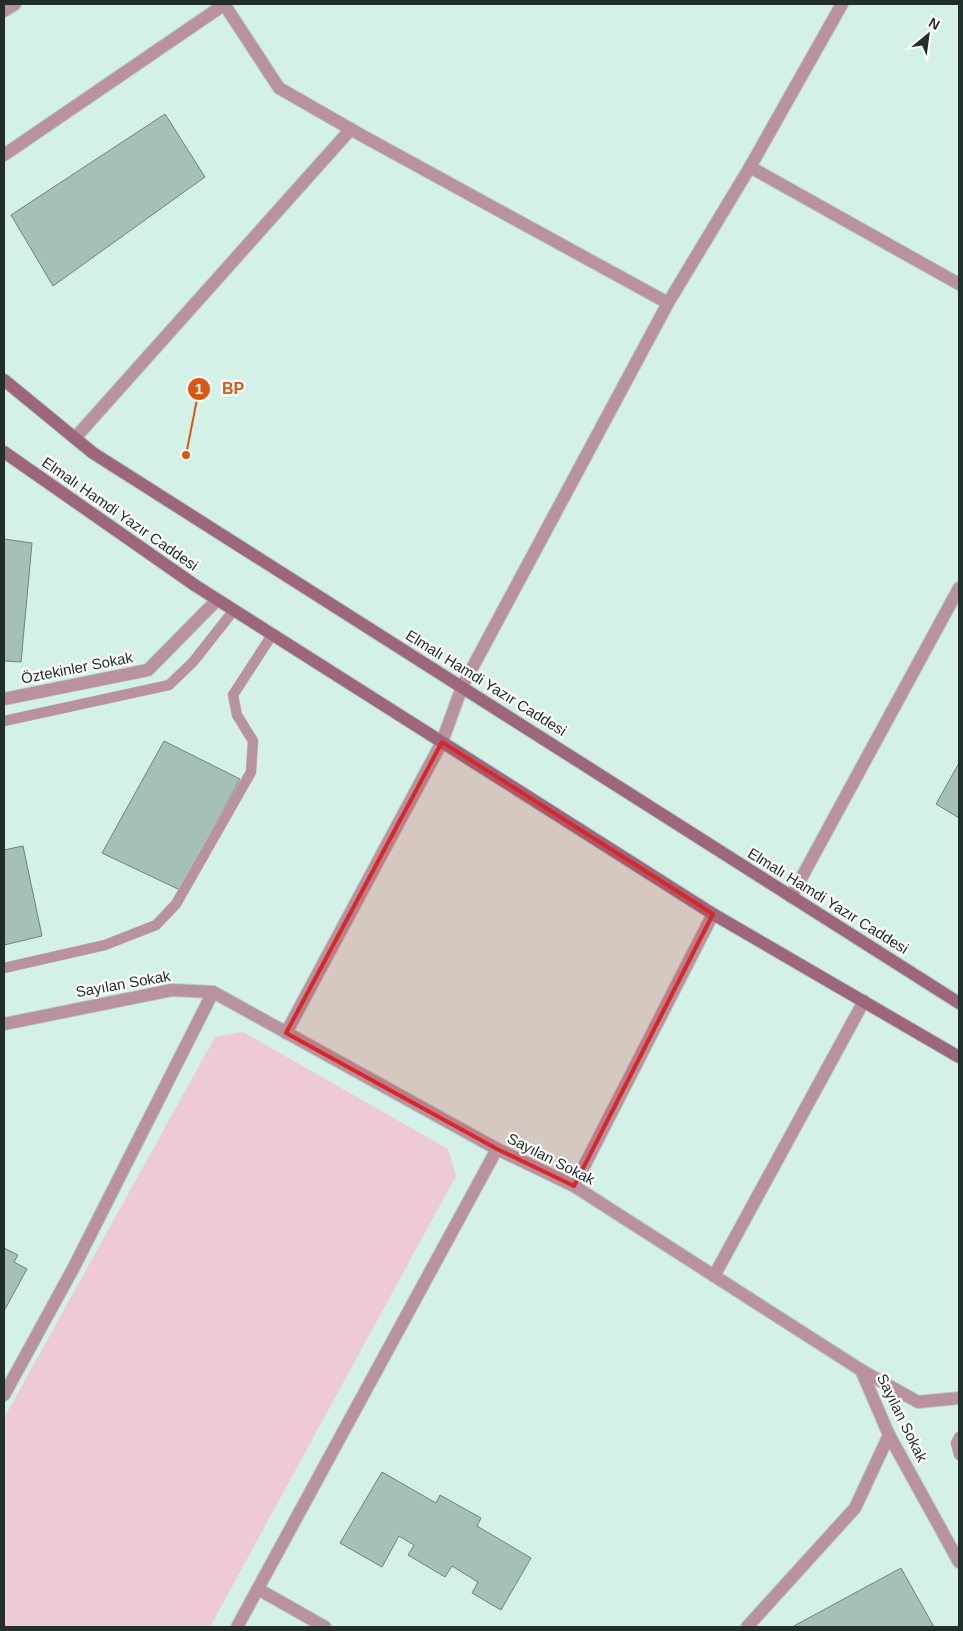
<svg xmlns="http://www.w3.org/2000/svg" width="963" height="1631" viewBox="0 0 963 1631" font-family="Arial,sans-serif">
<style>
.green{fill:#edcad6}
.building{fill:#a5c1b7;stroke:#6a857c}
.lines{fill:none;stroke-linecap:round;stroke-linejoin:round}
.lane-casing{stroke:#b4cec5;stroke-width:11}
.street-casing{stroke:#b4cec5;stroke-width:14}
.secondary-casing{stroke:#b4cec5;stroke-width:14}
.lane{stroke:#b9919f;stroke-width:10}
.street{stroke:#b9919f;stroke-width:12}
.secondary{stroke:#9e667c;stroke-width:12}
.marked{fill:#d62828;fill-opacity:0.2;stroke:#d62828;stroke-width:4;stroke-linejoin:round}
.labels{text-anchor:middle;stroke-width:4.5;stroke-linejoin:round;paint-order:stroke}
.street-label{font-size:15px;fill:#222e2a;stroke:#fff}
.leader{fill:none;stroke:#de570e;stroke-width:2}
.callout-dot{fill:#de570e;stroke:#fff;stroke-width:2}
.mark-label{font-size:15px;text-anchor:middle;font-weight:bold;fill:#fff}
.callout-label{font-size:16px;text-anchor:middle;font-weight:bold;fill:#de570e;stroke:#fff;stroke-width:4.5;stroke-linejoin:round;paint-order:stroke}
</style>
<rect width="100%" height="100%" fill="#d4f1e7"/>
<path class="green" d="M243,1032L448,1149L456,1176L210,1627H4V1418L215,1037Z"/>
<g class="building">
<path d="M165,114L205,177L53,286L11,215Z"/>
<path d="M4,539L32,543L21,662L4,661Z"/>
<path d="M164,741L240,779L180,890L102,853Z"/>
<path d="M959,763V818L936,804Z"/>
<path d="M23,846L42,936L4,945V850Z"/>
<path d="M4,1248L18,1255L14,1262L27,1269L4,1311Z"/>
<path d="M382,1472L436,1503L440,1495L481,1518L477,1526L531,1558L501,1610L472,1593L478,1582L452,1566L445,1577L408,1555L414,1545L399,1536L382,1567L340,1543Z"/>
<path d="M901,1568L934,1627H792Z"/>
</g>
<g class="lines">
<defs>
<g id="lane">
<path d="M4,721L169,685L193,662L234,610"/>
<path d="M4,968L105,945L156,925L176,904L251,772L253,741L237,715L233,695L272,635"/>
<path d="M959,1437L956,1443L959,1455"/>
</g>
<g id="street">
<path d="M224,4L279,88L361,135L668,303"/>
<path d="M4,11L15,4"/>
<path d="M4,155L225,4"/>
<path d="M750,167L959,284"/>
<path d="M75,438L351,129"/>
<path d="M4,699L148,670L217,600"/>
<path d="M791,897L959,588"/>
<path d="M4,1024L172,990L213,992L497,1149L574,1186L861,1370L889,1435L959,1562"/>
<path d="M286,1033L442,742L462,687L668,303L750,167L842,4"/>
<path d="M574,1186L713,914"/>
<path d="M714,1276L864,1001"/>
<path d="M861,1370L918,1402L959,1398"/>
<path d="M4,1395L74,1267L213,992"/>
<path d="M258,1589L325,1627"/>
<path d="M237,1627L497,1149"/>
<path d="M747,1627L855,1508L889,1435"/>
</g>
<g id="secondary">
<path d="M4,380L93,453L959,1003"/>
<path d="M4,452L196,586L713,914L959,1057"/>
</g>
</defs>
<use href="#lane" class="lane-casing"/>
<use href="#street" class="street-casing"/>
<use href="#secondary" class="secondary-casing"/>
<use href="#lane" class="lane"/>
<use href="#street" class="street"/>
<use href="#secondary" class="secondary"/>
</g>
<path class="marked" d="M442,742L713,914L574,1186L497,1149L286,1033Z"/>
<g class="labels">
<g class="street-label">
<text transform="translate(120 514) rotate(35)" y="5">Elmalı Hamdi Yazır Caddesi</text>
<text transform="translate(77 668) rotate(-11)" y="5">Öztekinler Sokak</text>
<text transform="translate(486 683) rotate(32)" y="5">Elmalı Hamdi Yazır Caddesi</text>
<text transform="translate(828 901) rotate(32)" y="5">Elmalı Hamdi Yazır Caddesi</text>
<text transform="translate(123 984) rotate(-10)" y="5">Sayılan Sokak</text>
<text transform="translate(551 1159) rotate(27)" y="5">Sayılan Sokak</text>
<text transform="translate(902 1418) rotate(64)" y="5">Sayılan Sokak</text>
</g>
</g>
<path class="leader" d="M186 455L199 389"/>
<g class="callout-dot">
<circle cx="186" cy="455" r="5"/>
<circle cx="199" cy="389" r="12"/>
</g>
<g class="mark-label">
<text x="199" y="394">1</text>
</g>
<g class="callout-label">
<text x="233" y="394">BP</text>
</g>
<rect width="963" height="1631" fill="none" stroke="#222e2a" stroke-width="10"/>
<g transform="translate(928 35) rotate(29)" stroke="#ffffff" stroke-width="4" paint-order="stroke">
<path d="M0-4L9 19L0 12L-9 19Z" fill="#222e2a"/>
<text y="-8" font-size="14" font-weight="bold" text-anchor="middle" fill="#222e2a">N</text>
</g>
</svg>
